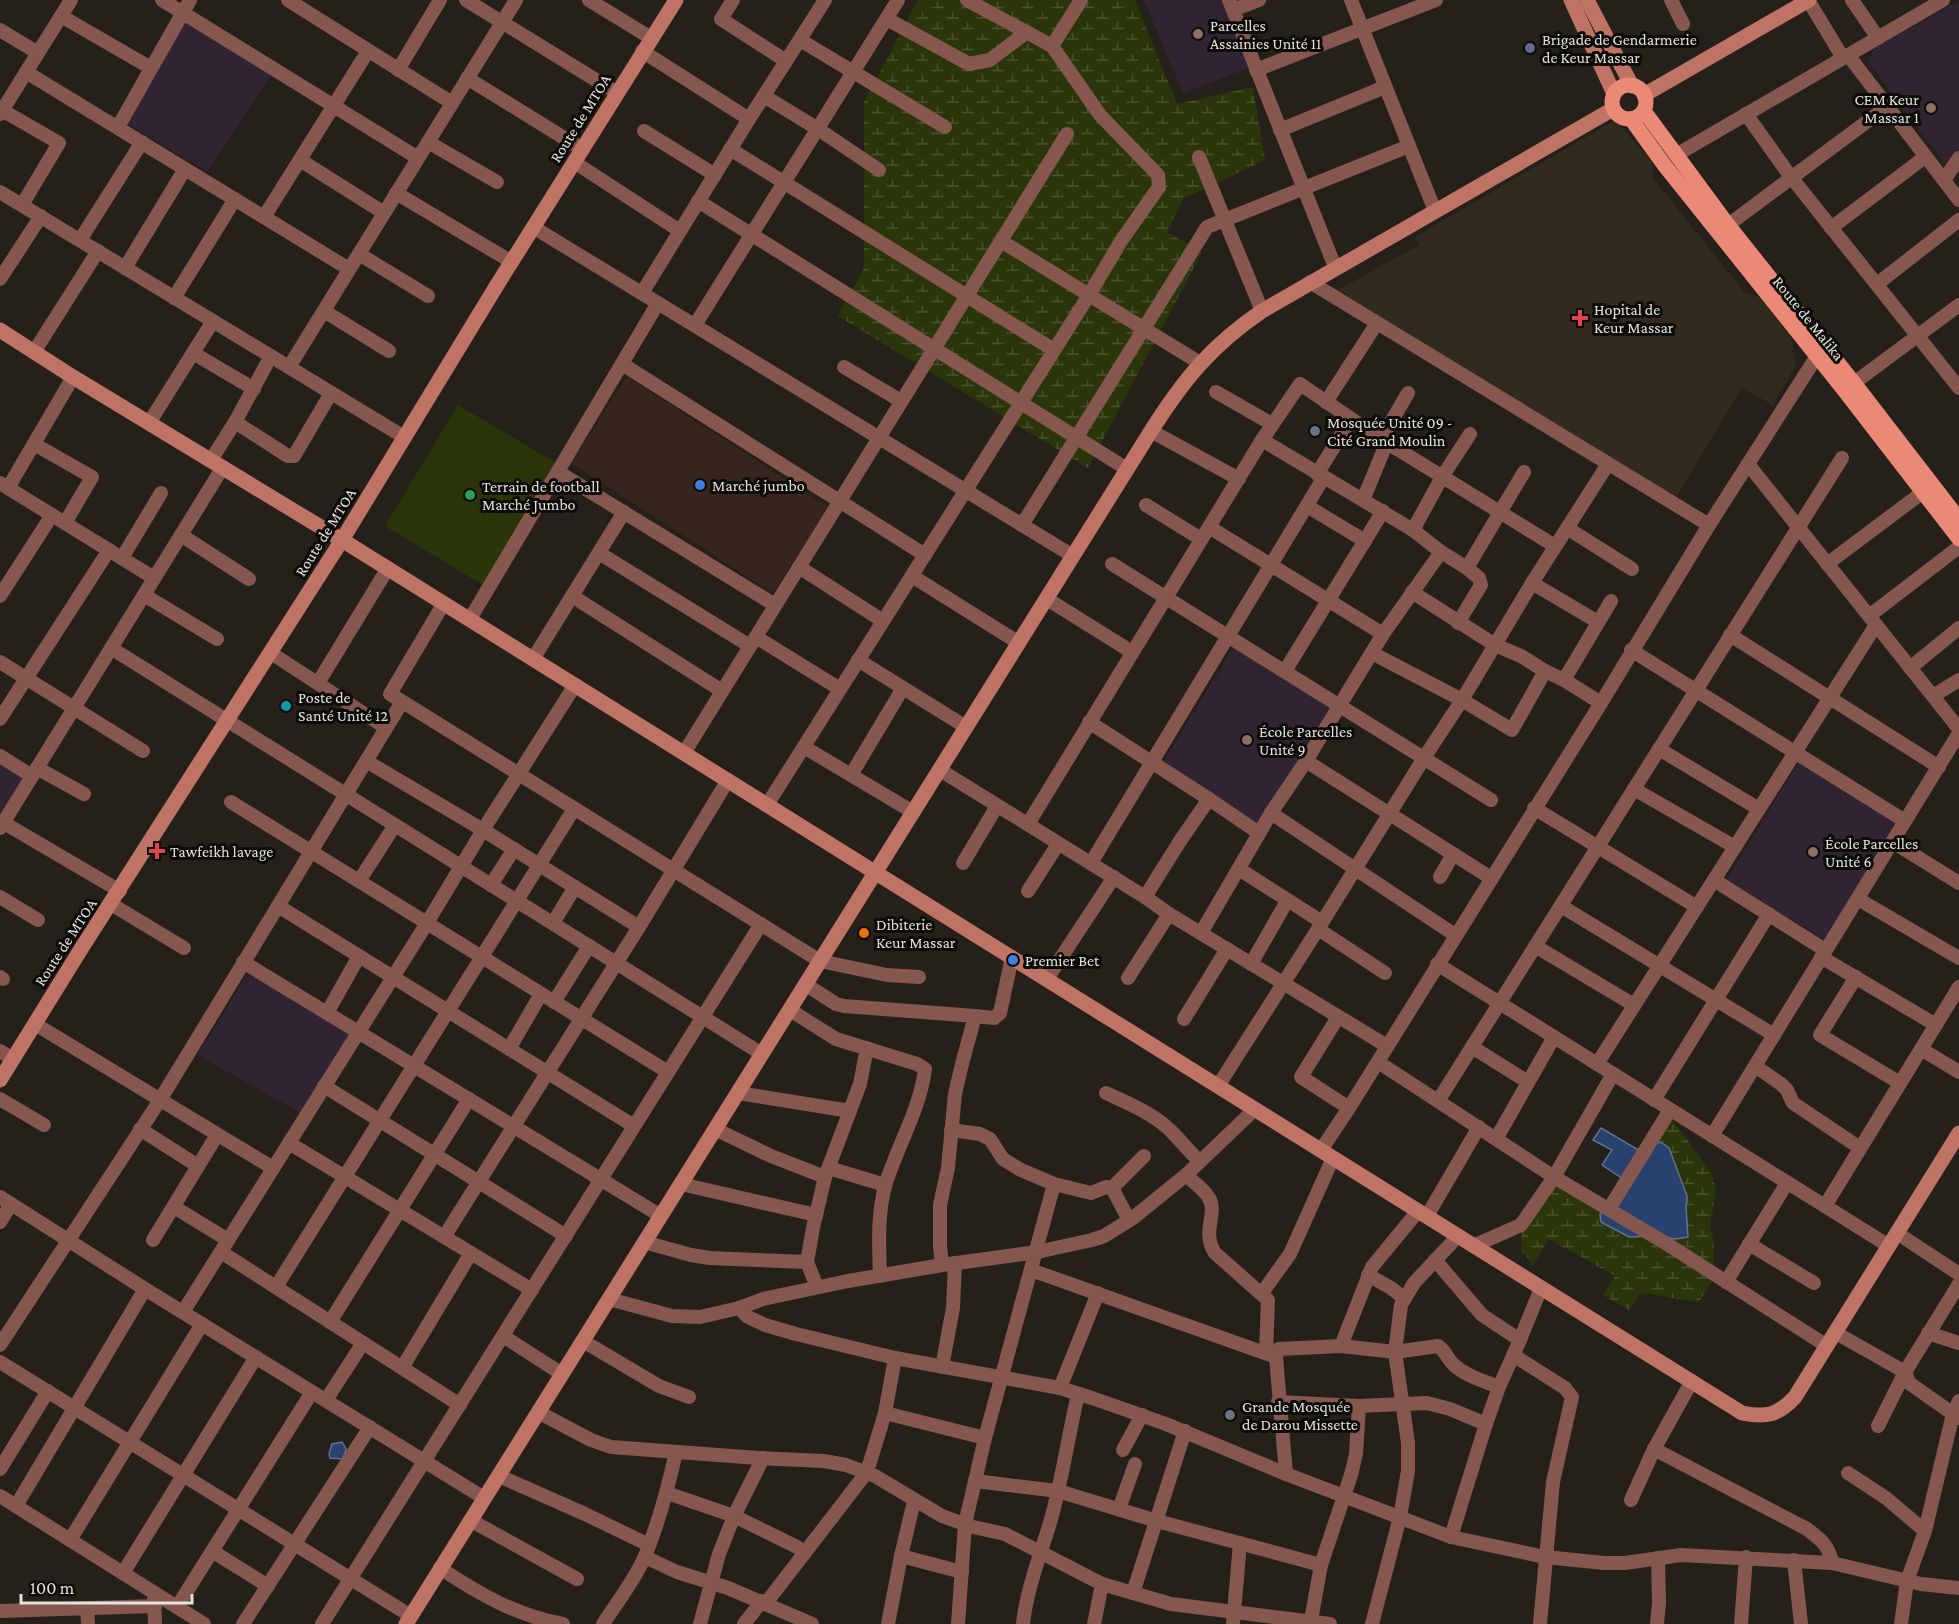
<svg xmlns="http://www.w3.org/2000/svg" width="1959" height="1624" viewBox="0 0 1959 1624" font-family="'Crimson Pro',serif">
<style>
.commercial{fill:#36241e}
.education{fill:#302432}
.built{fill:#312a1e}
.grass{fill:#2b350a}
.wetland{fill:url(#wetland-marsh)}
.water{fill:#28416f;stroke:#607190;stroke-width:1.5}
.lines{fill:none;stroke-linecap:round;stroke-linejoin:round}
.street{stroke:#86574e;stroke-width:14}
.secondary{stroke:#bf7365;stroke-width:15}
.primary{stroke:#eb8977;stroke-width:15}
.education-dot{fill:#8d6e63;stroke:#0d0b08;stroke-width:2}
.service-dot{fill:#5c6f8a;stroke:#0d0b08;stroke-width:2}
.health-dot{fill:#e0444e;stroke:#0d0b08;stroke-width:2}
.worship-dot{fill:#6b7280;stroke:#0d0b08;stroke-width:2}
.shop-dot{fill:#3f7fe0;stroke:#0d0b08;stroke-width:2}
.leisure-dot{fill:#2e9e5b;stroke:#0d0b08;stroke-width:2}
.culture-dot{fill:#0f9aa8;stroke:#0d0b08;stroke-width:2}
.food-dot{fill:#e8710a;stroke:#0d0b08;stroke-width:2}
.labels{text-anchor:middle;stroke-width:6;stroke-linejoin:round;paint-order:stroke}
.poi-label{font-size:16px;fill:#e4e2dd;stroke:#0d0b08;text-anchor:start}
.street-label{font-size:16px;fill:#e4e2dd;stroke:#0d0b08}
</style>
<defs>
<pattern id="wetland-marsh" width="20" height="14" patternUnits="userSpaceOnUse" patternTransform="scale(1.5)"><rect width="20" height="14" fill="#2b350a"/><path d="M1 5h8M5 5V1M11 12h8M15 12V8" fill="none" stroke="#4a522d"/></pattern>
</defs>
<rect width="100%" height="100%" fill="#25211a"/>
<path class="commercial" d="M627,377L829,507L773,593L571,463Z"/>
<g class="education">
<path d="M1144,0H1224L1251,67L1183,93Z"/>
<path d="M1959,1V153L1949,169L1869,63L1873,49Z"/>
<path d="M184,21L271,75L207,172L125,122Z"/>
<path d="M1233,648L1336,710L1261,831L1159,769Z"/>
<path d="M0,763L25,778L0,818Z"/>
<path d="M1798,763L1899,824L1828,941L1726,881Z"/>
<path d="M246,976L260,977L351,1031L301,1113L198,1055Z"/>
</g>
<path class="built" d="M1615,120L1652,161L1653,178L1745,293L1761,297L1791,338L1796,365L1773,405L1742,388L1675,499L1338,290L1419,245L1415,237Z"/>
<path class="grass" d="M458,405L556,463L483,585L385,526Z"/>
<g class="wetland">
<path d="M918,0H1135L1177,104L1253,87L1265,160L1183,199L1167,232L1202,252L1088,468L838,316L864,268V102Z"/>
<path d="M1662,1118L1674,1122L1712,1174L1716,1192L1710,1225L1714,1243L1713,1280L1699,1302L1641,1293L1629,1310L1603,1295L1615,1276L1549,1239L1533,1265L1521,1250L1522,1230L1561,1174L1610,1205L1626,1181L1602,1165L1612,1151L1593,1140L1601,1128L1640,1151Z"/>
</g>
<g class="water">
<path d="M1601,1128L1640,1151L1646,1141L1662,1143L1669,1148L1687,1196L1686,1207L1688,1237L1675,1239L1651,1236L1629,1237L1601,1222L1600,1214L1610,1205L1626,1181L1602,1165L1612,1150L1593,1140Z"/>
<path d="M342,1442L346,1449L343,1459L330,1458L329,1454L332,1444Z"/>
</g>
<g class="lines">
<g class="street">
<path d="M162,0L418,158"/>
<path d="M288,0L452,103"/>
<path d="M466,0L617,93"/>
<path d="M589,0L651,38"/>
<path d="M733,0L721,19L786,61"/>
<path d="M967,0L1052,46L1081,0"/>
<path d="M1229,0L1335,267"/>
<path d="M1351,0L1435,211"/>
<path d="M1671,0L1683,24"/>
<path d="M1808,0L1843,58"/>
<path d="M1852,0L1878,38"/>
<path d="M1233,10L1259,0"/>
<path d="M61,16L151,68"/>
<path d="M887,19L969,64L990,60L1027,32"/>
<path d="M0,30L38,53"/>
<path d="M800,40L945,127"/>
<path d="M642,51L749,119"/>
<path d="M1848,55L1959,200"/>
<path d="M398,70L440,0"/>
<path d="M1256,70L1436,0"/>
<path d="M26,72L349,269"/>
<path d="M467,78L582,149"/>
<path d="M764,96L818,129L879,170"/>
<path d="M0,109L59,143L22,205"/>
<path d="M0,114L71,0"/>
<path d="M1746,114L1791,177L1959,388"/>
<path d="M118,127L190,0"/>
<path d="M1280,130L1385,87"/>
<path d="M644,131L715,175"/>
<path d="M428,142L497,182"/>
<path d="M730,149L1054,350"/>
<path d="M1676,155L1943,0"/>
<path d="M1199,157L1262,311"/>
<path d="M300,160L384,213"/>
<path d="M574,162L680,231"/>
<path d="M1944,180L1959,158"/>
<path d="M0,192L404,437"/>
<path d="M396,193L512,262"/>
<path d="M698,201L1127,469"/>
<path d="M264,217L368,51"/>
<path d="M1728,225L1888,106"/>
<path d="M533,227L1073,556"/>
<path d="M1831,228L1925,157"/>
<path d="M80,240L142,142"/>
<path d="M1001,241L1200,363"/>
<path d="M359,254L428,296"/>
<path d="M125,268L185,169"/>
<path d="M0,279L41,216"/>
<path d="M1310,282L1709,525"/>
<path d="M1877,284L1959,220"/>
<path d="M642,293L749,119L825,0"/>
<path d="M174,298L235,199"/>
<path d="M324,311L389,351"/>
<path d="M695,325L898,0"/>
<path d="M34,352L98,251"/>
<path d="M193,353L254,389"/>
<path d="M622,364L925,555"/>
<path d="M289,367L516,0"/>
<path d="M844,367L901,401"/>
<path d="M1854,383L1959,305"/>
<path d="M1216,392L1272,424"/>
<path d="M1326,402L1377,323"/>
<path d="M235,422L288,456H294L331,393"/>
<path d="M149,423L213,321"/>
<path d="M1151,431L1239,479"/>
<path d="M1381,439L1408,393"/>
<path d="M1262,440L1413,530L1441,552L1467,568L1479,578L1481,585L1458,623"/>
<path d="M34,444L92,477L65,523"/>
<path d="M211,460L235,422L271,356"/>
<path d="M1748,464L1959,729"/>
<path d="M558,472L775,605"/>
<path d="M1317,474L1351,419"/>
<path d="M0,483L154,578"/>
<path d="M8,488L73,377"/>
<path d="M1363,500L1387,442"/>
<path d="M1146,505L1201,539"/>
<path d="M1307,506L1365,541"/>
<path d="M1022,525L1207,227L1409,146"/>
<path d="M1209,527L1383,634"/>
<path d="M1567,528L1632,569"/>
<path d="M1413,530L1442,477L1470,434"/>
<path d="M181,535L249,579"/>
<path d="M599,553L750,646"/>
<path d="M122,558L161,493"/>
<path d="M1112,564L1491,800"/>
<path d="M1827,564L1923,492"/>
<path d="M799,567L883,621"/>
<path d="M1467,568L1524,472"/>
<path d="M912,576L1019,643"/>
<path d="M1532,583L1598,622"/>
<path d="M1412,592L1495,645L1521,656L1545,671L1564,680L1601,703"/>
<path d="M144,595L217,639"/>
<path d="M0,596L52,515"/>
<path d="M572,596L722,691"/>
<path d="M1047,599L1132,652"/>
<path d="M444,603L390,694L820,961L887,975L919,977"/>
<path d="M1869,616L1959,547"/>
<path d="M470,619L658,303"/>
<path d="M1730,635L1939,767"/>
<path d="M756,637L840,689"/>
<path d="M111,648L762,1054"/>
<path d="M1631,650L1905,821"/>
<path d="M271,653L386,728"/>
<path d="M1372,653L1462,700L1512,730L1545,671"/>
<path d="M533,659L624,512"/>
<path d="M858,660L966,727"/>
<path d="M0,662L143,751"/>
<path d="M1910,668L1959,628"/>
<path d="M1285,671L1383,511"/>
<path d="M1564,680L1611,601"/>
<path d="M318,683L388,568"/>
<path d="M1933,696L1959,680"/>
<path d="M0,719L109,550"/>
<path d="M1089,722L1209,799"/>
<path d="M804,747L913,812"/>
<path d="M1659,749L1759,809"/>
<path d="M684,753L1067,134"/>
<path d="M0,756L32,776"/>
<path d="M366,761L483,830L639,927"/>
<path d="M1306,761L1491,878"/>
<path d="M37,768L84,794"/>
<path d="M940,770L1145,897L1169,914L1387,1046"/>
<path d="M851,775L903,688"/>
<path d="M1634,789L1735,847"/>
<path d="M231,802L668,1072"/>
<path d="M767,805L1089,295L1121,241L1159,187L1158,175L1100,115L1052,46"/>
<path d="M1534,808L1697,907"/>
<path d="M1271,813L1455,935"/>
<path d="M4,823L120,891"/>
<path d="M1028,824L1262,440L1300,384L1381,439L1555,546"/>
<path d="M0,828L223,467"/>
<path d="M1893,842L1959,883"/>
<path d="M963,863L997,806"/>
<path d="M1091,863L1324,477"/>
<path d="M1239,869L1322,922"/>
<path d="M1440,877L1453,854"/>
<path d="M1714,880L1825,950"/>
<path d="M359,881L395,825"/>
<path d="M491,885L514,849"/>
<path d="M1028,891L1058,844"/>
<path d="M0,897L38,920"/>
<path d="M1145,897L1180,841L1209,799L1259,833"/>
<path d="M1858,899L1959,958"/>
<path d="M111,904L184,948"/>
<path d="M278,906L634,1126"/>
<path d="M1561,906L1774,1035"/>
<path d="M553,923L575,887"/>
<path d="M1318,929L1385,973"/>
<path d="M1201,933L1271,813L1306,761L1383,634L1441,552"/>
<path d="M1535,946L1634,1005"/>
<path d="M1821,957L1936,1025"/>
<path d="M243,962L661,1216"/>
<path d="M1251,964L1287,901"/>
<path d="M1437,964L1889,1246"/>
<path d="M0,977L3,979"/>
<path d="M1856,977L1820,1035L1900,1083"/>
<path d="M1128,978L1169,914"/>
<path d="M1047,979L1114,877"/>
<path d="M805,984L836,1004L844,1006L975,1016"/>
<path d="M554,1002L589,946"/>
<path d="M790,1010L836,1039L917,1064L925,1069C920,1109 898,1145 886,1183C877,1213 879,1245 880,1276"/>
<path d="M327,1013L359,956"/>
<path d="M1338,1017L1301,1077L1349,1108"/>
<path d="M1184,1019L1227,949"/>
<path d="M35,1024L273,1168"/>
<path d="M1472,1047L1528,1082"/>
<path d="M509,1049L541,994"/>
<path d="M1921,1049L1959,1072"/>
<path d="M0,1051L13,1059"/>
<path d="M1378,1062L1554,1177L1667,1244L1827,1346"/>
<path d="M1597,1064L1876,625"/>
<path d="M1755,1066L1781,1084L1787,1090L1793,1103L1860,1148"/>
<path d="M324,1086L566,1236"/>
<path d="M1218,1086L1318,929L1424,758L1462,700L1532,583L1608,464"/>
<path d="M738,1093L850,1111"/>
<path d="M1106,1093C1128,1103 1152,1113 1170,1130C1180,1140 1189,1151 1199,1161"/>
<path d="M0,1099L44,1125"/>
<path d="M1654,1100L1769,914"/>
<path d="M1438,1101L1842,458"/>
<path d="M140,1129L198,1166"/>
<path d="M715,1129L771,1156L825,1177"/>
<path d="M951,1130L980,1134L990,1139L1003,1159L1021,1170L1054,1184L1091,1193L1106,1187L1112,1188L1144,1156"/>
<path d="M1712,1136L1959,733"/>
<path d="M1496,1139L1554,1037"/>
<path d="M289,1143L532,1290"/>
<path d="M1321,1150L1349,1108L1601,703L1709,525L1817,356"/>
<path d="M829,1168L885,1185"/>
<path d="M1186,1175C1193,1182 1204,1189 1209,1198C1218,1214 1201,1232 1215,1253L1268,1300L1266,1353"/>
<path d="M681,1184L816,1215"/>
<path d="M1112,1188L1129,1220"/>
<path d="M0,1197L145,1289L484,1498"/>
<path d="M1825,1206L1959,987"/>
<path d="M174,1207L228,1240"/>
<path d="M1609,1209L1670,1110"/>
<path d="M1427,1216L1479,1127"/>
<path d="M0,1222L11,1204"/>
<path d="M1897,1233L1959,1274"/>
<path d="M444,1237L639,927L728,780"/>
<path d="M153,1240L217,1135"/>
<path d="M644,1242L691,1255L710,1258L807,1262"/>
<path d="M1749,1244L1814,1283"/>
<path d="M1473,1246L1521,1225L1554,1177L1613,1074"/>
<path d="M221,1252L460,1405"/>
<path d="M1435,1260L1482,1315L1520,1340"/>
<path d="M942,1265L940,1246V1205L948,1168L955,1094L962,1064L975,1016L994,1018L1000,1013L1012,957"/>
<path d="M1031,1270L1276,1357"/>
<path d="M1368,1275L1391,1288L1404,1298"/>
<path d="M1726,1282L1787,1183"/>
<path d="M276,1287L574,809"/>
<path d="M817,1287L807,1262L813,1228L825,1177L860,1084L867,1048"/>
<path d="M1262,1293L1290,1254L1333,1158"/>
<path d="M609,1299L672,1316L700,1317L739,1308L763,1299L848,1281L942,1265L1037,1252L1092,1240L1104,1236L1133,1218L1186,1175L1255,1109"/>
<path d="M739,1308L748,1317L765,1325L796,1334L895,1358L1060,1388L1092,1398L1166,1424L1286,1474L1451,1537L1545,1557L1604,1563H1625L1681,1555L1832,1563L1921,1584L1959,1588"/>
<path d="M183,1312L427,923L483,830L575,685"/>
<path d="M330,1322L469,1099"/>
<path d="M1836,1333L1905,1372L1909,1383L1959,1418"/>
<path d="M1928,1333L1959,1343"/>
<path d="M503,1336L562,1374"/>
<path d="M583,1341L659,1386L689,1397"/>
<path d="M0,1345L160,1100L402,702"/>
<path d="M1341,1346L1372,1267L1418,1211"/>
<path d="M1513,1355L1565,1388L1572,1397L1553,1482L1540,1624"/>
<path d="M0,1362L411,1616"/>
<path d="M942,1367L953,1308L955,1263"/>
<path d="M402,1368L471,1253"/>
<path d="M1060,1388L1098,1293"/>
<path d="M326,1400L363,1343"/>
<path d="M1278,1402L1359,1406L1427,1403L1450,1409L1486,1424"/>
<path d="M538,1412L591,1440L611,1447L758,1458L824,1461L846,1465L875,1476L942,1516L973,1527L1005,1534L1102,1584L1171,1604L1330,1624"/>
<path d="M885,1413L985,1438"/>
<path d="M1878,1426L1905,1372L1959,1284"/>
<path d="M1654,1449L1807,1529C1820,1539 1829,1545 1832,1563"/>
<path d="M1123,1450L1142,1415"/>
<path d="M0,1469L48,1391"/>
<path d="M1848,1473L1886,1498L1925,1531"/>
<path d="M1286,1474L1276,1357L1279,1349L1341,1346L1395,1352L1438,1346C1446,1351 1447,1359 1454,1365C1466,1376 1484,1381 1499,1387"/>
<path d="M499,1476L585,1514L649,1545"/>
<path d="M975,1481L1058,1491L1157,1521L1321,1565"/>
<path d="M667,1493L734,1516L797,1547L805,1553"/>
<path d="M0,1496L204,1624"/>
<path d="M1631,1500L1654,1449L1692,1381"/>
<path d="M16,1506L145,1289"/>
<path d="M1119,1509L1135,1464"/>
<path d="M470,1520L577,1579"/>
<path d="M1451,1537L1486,1424L1499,1387L1520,1340L1541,1288"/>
<path d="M70,1540L202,1324"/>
<path d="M212,1551L268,1586"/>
<path d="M901,1556L962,1572"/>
<path d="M645,1557L677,1572L728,1588L812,1624"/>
<path d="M1794,1560L1801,1624"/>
<path d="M440,1568C479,1594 517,1616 563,1624"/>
<path d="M123,1573L256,1357"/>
<path d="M1133,1593L1185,1431"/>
<path d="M154,1599L155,1624"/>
<path d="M766,1603L867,1472L885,1413L895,1358"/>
<path d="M177,1607L312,1392"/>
<path d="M87,1608L88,1624"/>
<path d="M0,1611L155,1606"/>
<path d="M1311,1620L1321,1565L1351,1475L1356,1454L1359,1406"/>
<path d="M243,1624L370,1427"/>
<path d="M322,1624L761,924"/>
<path d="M603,1624C617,1602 635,1580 645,1556C659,1522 668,1488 676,1452"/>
<path d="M700,1624L719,1554L734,1516L763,1458"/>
<path d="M744,1624L762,1601"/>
<path d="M888,1624L901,1556L914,1501"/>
<path d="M958,1624L965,1524L985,1438L1054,1184"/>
<path d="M1023,1624C1027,1586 1043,1549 1053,1512C1063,1473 1069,1433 1078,1394"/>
<path d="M1094,1624L1102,1584"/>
<path d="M1233,1624L1240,1543"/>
<path d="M1372,1624L1400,1517L1408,1471V1443L1395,1352L1401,1305L1414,1283L1458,1236"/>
<path d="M1657,1624L1659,1603L1658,1558"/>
<path d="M1741,1624L1746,1557"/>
<path d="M1901,1624L1907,1581L1925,1531L1953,1414L1959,1401"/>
</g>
<g class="secondary">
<path d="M1571,0L1614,94"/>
<path d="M1587,0L1632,86"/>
<path d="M1644,95L1809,0"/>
<path d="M0,330L73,377L342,540L1742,1413C1767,1418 1778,1415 1795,1397L1959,1133"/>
<path d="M0,1080L81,949L342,540L497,285L676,0"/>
<path d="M406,1624L1151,431C1184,379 1211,346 1262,311L1613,109"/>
</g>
<g class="primary">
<circle cx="1629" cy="102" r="17"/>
<path d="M1644,111L1728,225L1854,383L1959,519"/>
<path d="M1631,119L1665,166L1844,390L1959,539"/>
</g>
</g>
<g class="education-dot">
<circle cx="1198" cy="34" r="6"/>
<circle cx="1931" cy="108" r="6"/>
<circle cx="1247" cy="740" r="6"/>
<circle cx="1813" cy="852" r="6"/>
</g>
<circle class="service-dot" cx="1530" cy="48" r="6"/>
<g class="health-dot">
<path d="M1577 309h6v6h6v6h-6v6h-6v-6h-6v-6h6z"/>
<path d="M154 842h6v6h6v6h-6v6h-6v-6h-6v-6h6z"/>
</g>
<g class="worship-dot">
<circle cx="1315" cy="431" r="6"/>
<circle cx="1230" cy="1415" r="6"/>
</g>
<g class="shop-dot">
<circle cx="700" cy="485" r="6"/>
<circle cx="1013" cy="960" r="6"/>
</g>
<circle class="leisure-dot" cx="470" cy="495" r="6"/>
<circle class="culture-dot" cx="286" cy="706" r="6"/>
<circle class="food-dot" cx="864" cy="933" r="6"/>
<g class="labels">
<g class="poi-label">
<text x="1210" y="31">Parcelles<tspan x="1210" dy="18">Assainies Unité 11</tspan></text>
<text x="1542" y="45">Brigade de Gendarmerie<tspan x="1542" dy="18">de Keur Massar</tspan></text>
<text x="1919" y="105" text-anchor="end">CEM Keur<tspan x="1919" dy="18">Massar 1</tspan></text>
<text x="1594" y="315">Hopital de<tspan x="1594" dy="18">Keur Massar</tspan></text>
<text x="1327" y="428">Mosquée Unité 09 -<tspan x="1327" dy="18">Cité Grand Moulin</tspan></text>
<text x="712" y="491">Marché jumbo</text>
<text x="482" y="492">Terrain de football<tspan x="482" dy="18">Marché Jumbo</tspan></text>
<text x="298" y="703">Poste de<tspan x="298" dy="18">Santé Unité 12</tspan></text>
<text x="1259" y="737">École Parcelles<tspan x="1259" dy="18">Unité 9</tspan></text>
<text x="1825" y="849">École Parcelles<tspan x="1825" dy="18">Unité 6</tspan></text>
<text x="170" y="857">Tawfeikh lavage</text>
<text x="876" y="930">Dibiterie<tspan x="876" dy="18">Keur Massar</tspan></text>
<text x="1025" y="966">Premier Bet</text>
<text x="1242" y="1412">Grande Mosquée<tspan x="1242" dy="18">de Darou Missette</tspan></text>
</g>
<g class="street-label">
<text transform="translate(580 118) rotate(-58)" y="6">Route de MTOA</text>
<text transform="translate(1809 318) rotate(51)" y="6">Route de Malika</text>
<text transform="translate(325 532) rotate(-58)" y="6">Route de MTOA</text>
<text transform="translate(65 942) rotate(-57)" y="6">Route de MTOA</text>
</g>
</g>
<path d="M21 1594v9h171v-9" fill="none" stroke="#e4e2dd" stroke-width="3"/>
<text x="30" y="1594" font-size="18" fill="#e4e2dd" stroke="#0d0b08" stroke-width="4.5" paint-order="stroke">100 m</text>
</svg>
